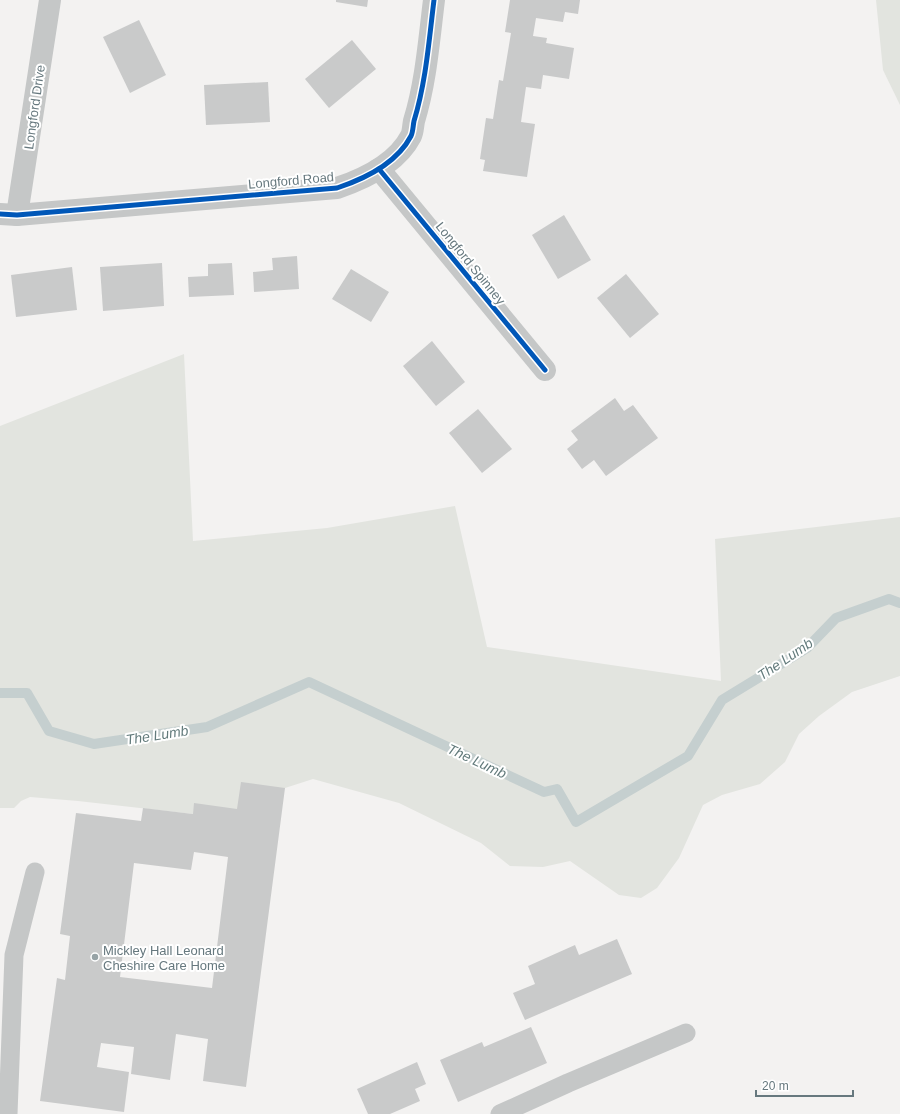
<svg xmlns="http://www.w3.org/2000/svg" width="900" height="1114" viewBox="0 0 900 1114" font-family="Arial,sans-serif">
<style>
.green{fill:#e2e4df}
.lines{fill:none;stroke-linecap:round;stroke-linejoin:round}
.stream{stroke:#c5cfcf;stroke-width:10}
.building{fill:#c9caca;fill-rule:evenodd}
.lane{stroke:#c5c7c7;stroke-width:19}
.street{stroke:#c5c7c7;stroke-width:22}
.cycleway-casing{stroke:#fff;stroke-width:8}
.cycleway{stroke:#0057b8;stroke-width:5}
.poi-dot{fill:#97a3a6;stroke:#fff;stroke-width:1.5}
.labels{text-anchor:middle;stroke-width:4;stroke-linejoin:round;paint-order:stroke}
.street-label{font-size:13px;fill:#66787e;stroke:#fff}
.poi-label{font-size:13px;fill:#66787e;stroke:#fff;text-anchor:start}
.water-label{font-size:14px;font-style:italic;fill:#627a7b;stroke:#fff}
</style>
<rect width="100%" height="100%" fill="#f3f2f1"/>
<g class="green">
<path d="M876,0H900V105L883,70Z"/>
<path d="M184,354L193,541L327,528L455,506L487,647L721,681L715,539L900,517V676L852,692L819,716L799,734L785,762L760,784L722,795L703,805L679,858L657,888L641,898L619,895L570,861L543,867L510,866L481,843L399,803L313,779L285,788L237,809L193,814L78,801L30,797L21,801L14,808H0V426Z"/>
</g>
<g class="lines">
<path class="stream" d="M0,693H27L49,731L94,744L207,727L309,682L544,792L557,789L576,822L688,756L722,700L807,648L836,618L889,599L900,603"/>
</g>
<g class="building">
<path d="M336,0H368L367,7L336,2Z"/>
<path d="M510,0H580L578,14L565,12L563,22L536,18L533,36L547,38L546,43L574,48L569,79L543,75L541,89L526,87L521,122L535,124L527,177L483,171L485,160L480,159L486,118L493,119L499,80L503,81L511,33L505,32Z"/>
<path d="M139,20L166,75L130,93L103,37Z"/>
<path d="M352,40L376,69L329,108L305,79Z"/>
<path d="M268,82L270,122L206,125L204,85Z"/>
<path d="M564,215L591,260L558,279L532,235Z"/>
<path d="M297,256L299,289L254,292L253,272L273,270L272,258Z"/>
<path d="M162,263L164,306L103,311L100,267Z"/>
<path d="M232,263L234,295L189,297L188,277L208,276V264Z"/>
<path d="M72,267L77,310L16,317L11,275Z"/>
<path d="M351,269L389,292L371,322L332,299Z"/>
<path d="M626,274L659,314L630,338L597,298Z"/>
<path d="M432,341L465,382L436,406L403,366Z"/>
<path d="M615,398L624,411L633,405L658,438L606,476L594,460L582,469L567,449L578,440L571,431Z"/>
<path d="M478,409L512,449L482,473L449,433Z"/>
<path d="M241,782L285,788L246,1087L203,1081L208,1039L176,1034L170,1080L131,1074L134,1047L101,1043L97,1067L129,1072L124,1112L40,1101L57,978L65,980L70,936L60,934L76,813L141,821L143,808L193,814L194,803L237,809ZM194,852L228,857L212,988L120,977L134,863L191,870Z"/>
<path d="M617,939L632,974L525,1020L513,993L535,984L528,966L575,945L579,955Z"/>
<path d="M531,1027L547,1063L458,1102L440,1060L482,1042L484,1047Z"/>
<path d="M417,1062L426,1084L415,1089L420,1101L390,1114H368L357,1089Z"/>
</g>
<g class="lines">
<g class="lane">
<path d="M8,1114L14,955L35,872"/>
<path d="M500,1114L568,1083L686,1033"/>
</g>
<g class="street">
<path d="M379,169L545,370"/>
<path d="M0,214L17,215L337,188C364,179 397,163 411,136C413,132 413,126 414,121C426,82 429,40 434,0"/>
<path d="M17,215L50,0"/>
</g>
<defs>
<g id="cycleway">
<path d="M379,169L545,370"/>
<path d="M0,214L17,215L337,188C364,179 397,163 411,136C413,132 413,126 414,121C426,82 429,40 434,0"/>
</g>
</defs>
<use href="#cycleway" class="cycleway-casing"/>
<use href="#cycleway" class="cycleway"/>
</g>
<circle class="poi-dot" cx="95" cy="957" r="4"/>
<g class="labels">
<g class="street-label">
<text transform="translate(34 107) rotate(-82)" y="5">Longford Drive</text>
<text transform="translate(291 180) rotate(-5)" y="5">Longford Road</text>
<text transform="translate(471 263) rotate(51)" y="5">Longford Spinney</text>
</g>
<g class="poi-label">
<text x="103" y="955">Mickley Hall Leonard<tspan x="103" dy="15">Cheshire Care Home</tspan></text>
</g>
<g class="water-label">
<text transform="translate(785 659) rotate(-34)" y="5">The Lumb</text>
<text transform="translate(157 735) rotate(-9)" y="5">The Lumb</text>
<text transform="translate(477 761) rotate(25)" y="5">The Lumb</text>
</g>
</g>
<path d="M756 1090v6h97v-6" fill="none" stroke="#66787e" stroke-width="2"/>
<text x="762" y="1090" font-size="12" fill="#66787e" stroke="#ffffff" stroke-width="3" paint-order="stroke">20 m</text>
</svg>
